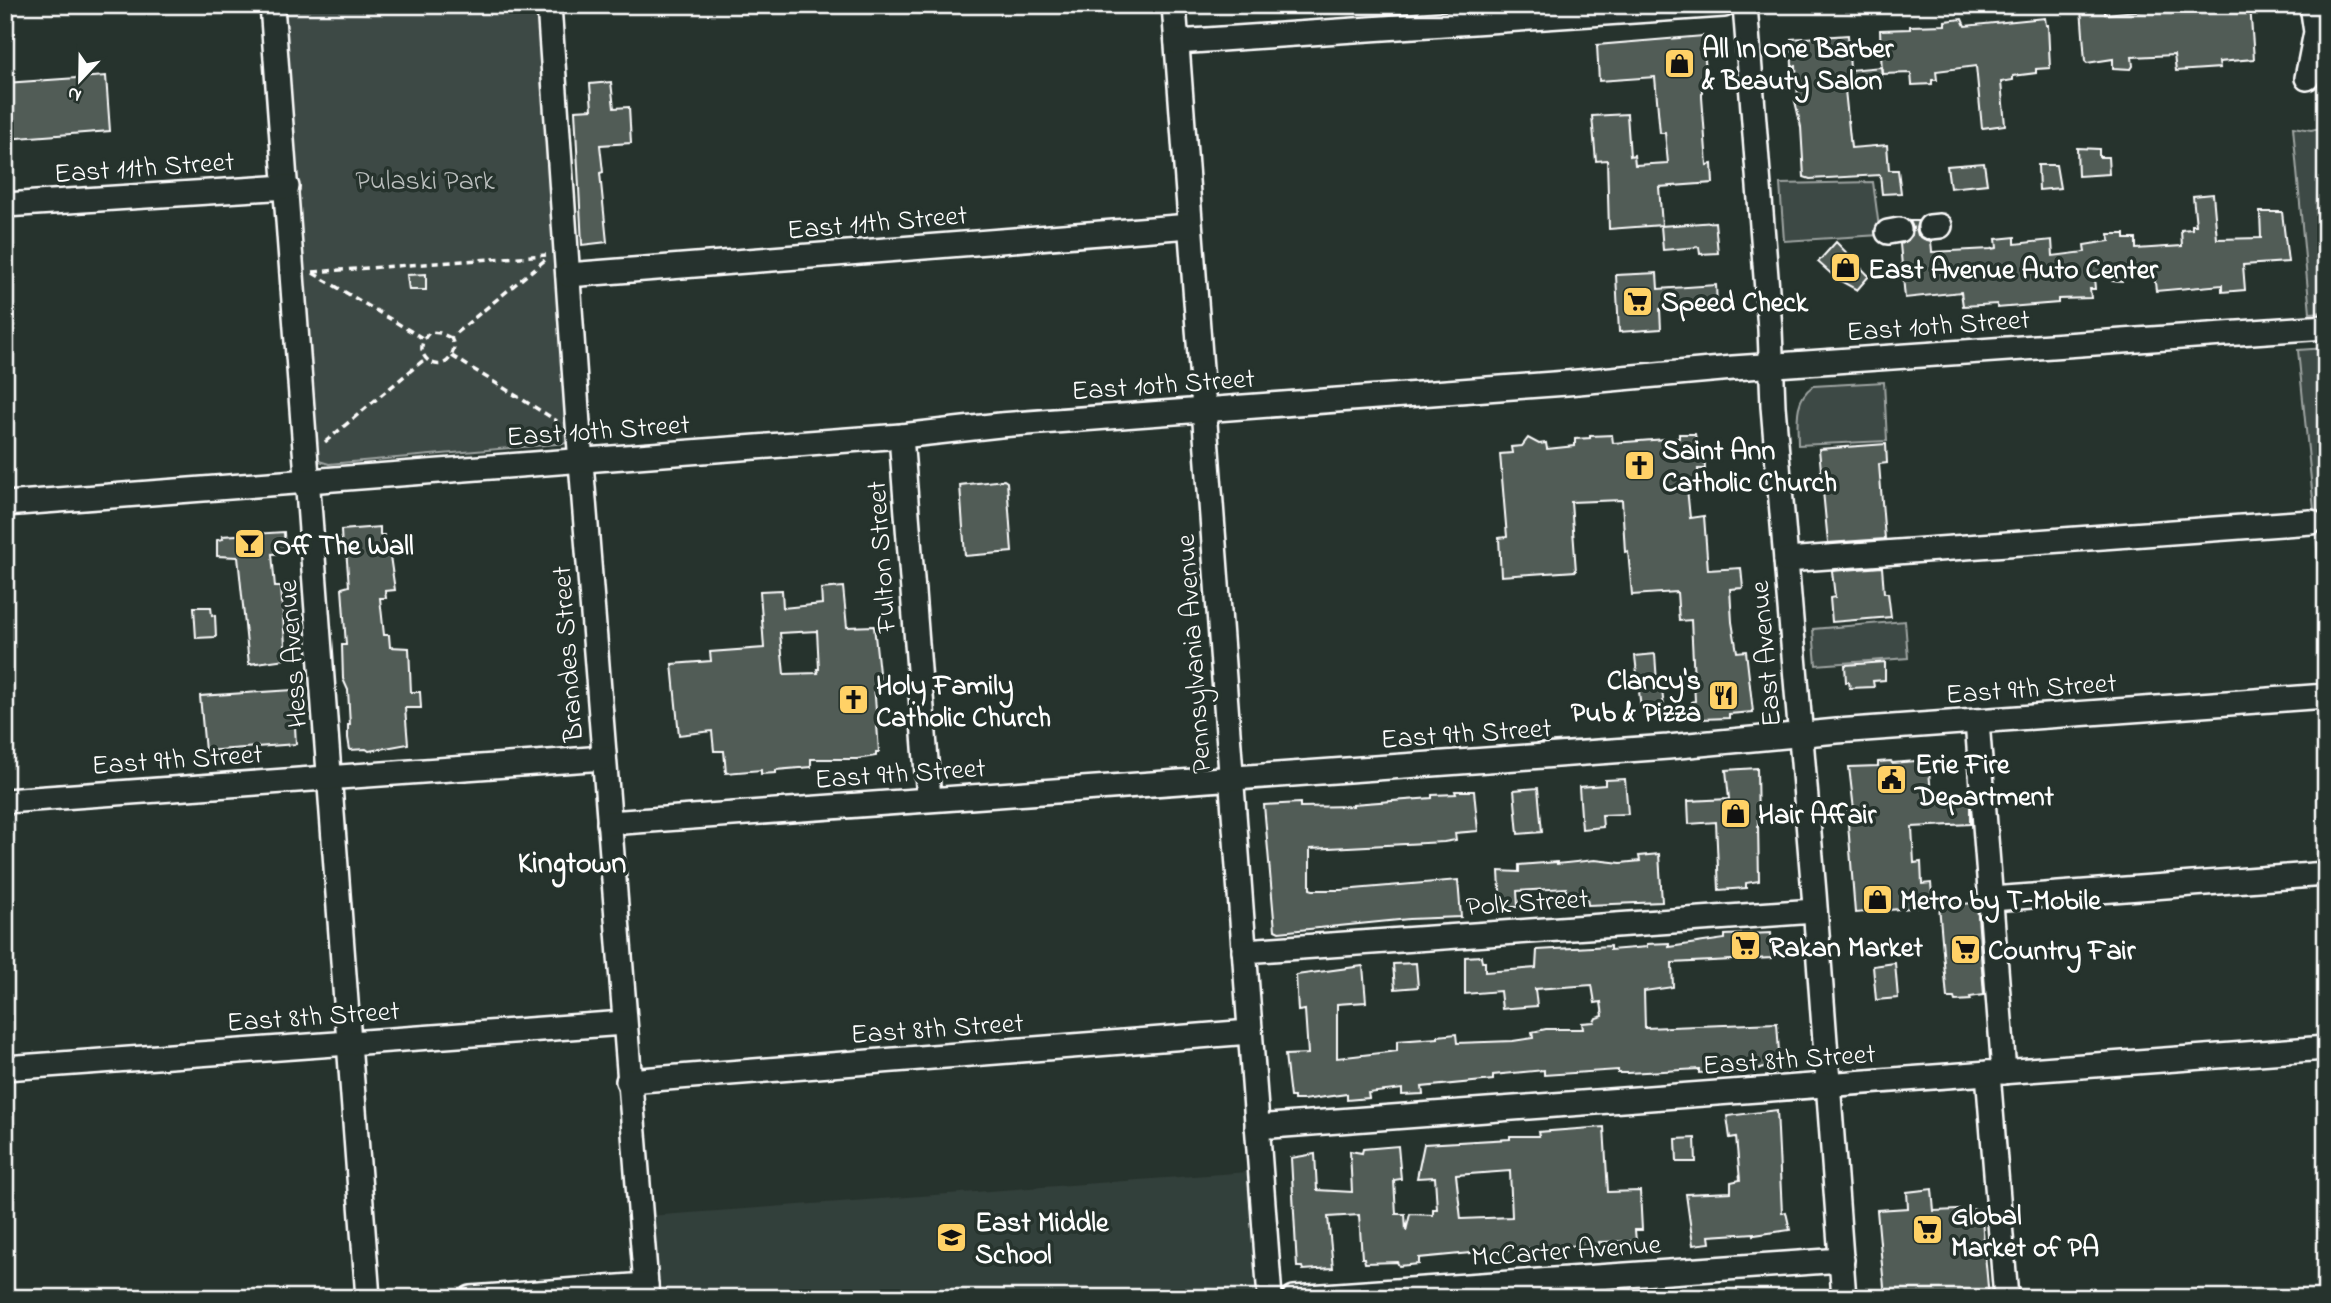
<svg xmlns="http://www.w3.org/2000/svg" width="2331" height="1303" viewBox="0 0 2331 1303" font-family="'Indie Flower',sans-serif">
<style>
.built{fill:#333f3a}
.green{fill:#3e4944;stroke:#9ea4a2;stroke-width:2}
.building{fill:#515c57;stroke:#fff;stroke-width:2;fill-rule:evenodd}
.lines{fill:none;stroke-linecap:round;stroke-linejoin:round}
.minor-casing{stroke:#fff;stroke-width:28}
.path{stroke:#fff;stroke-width:3.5;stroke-dasharray:7 5;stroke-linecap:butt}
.minor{stroke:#26332d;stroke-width:23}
.labels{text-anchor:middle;stroke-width:7;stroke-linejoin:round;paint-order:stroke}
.poi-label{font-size:28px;font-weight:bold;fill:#fff;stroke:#26332d;text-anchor:start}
.street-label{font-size:28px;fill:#fff;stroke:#26332d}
.park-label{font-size:28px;fill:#bbbfbe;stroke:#26332d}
.neighbourhood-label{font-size:30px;font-weight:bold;fill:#fff;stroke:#26332d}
</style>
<rect width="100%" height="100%" fill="#26332d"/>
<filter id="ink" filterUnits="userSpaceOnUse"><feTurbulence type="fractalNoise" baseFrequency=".0143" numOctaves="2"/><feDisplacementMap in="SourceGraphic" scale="14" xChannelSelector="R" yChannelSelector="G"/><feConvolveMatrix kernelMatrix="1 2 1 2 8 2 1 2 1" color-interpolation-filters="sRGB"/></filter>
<g filter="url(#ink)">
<path class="built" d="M1248,1172L1257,1298H654L648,1216Z"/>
<g class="green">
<path d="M284,5H540L569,439L567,443L329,464L319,461L315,453Z"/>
<path d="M2293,127L2311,130L2326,127V312L2310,313Z"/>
<path d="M1873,182L1880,235L1784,241L1780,184Z"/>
<path d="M2326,348V676L2315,520L2298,350Z"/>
<path d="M1884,382L1887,441L1798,445C1798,423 1793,400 1813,386Z"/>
<path d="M1905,621L1908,658L1816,665L1813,629Z"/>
</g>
<g class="building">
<path d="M2250,5L2254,59L2219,62L2220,68L2176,71L2174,55L2132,57L2133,66L2131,69L2113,68V59L2087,63L2085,61L2081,8L2105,7V14L2192,6Z"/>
<path d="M2045,18L2046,25H2048L2050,68L2036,69V73L2013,76V80L2001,82L2005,125L1982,128L1976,66L1936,71L1937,80H1932V84L1912,85L1911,73L1882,74L1880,30L1910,29V26L1945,25V21L1962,19L1965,26Z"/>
<path d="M1848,35L1850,70L1881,67L1883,87L1845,90L1851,148L1887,145L1889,170H1898L1901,193L1882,194L1880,175L1810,179L1804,177L1801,127L1795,101H1798L1796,66H1792L1791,39Z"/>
<path d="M1703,36L1706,72L1702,73V97L1707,165L1712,164L1713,183L1659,187L1662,225L1609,229L1607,160L1596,161L1592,116L1627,114L1630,156L1634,155L1635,165L1668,163L1665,133H1660L1655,77L1599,81L1597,45Z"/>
<path d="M106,76L110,131L5,139V83Z"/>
<path d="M611,82L614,108L629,107L631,143L600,145L603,172L600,173L607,242L582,245L575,110L592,109L590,84Z"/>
<path d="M2077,148L2099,149V157H2108L2109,174L2078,176Z"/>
<path d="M1984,163L1987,184L1950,188L1947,166Z"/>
<path d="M2038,165H2056L2060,188L2039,190Z"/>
<path d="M2213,194L2217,239L2261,238L2260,212H2282L2288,262L2243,265L2245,290L2222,292V285L2156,291L2154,273L2122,275V282L2112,281L2111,276L2094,277L2095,289H2090L2091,298L2058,299V303L1997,308V304L1963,306L1961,292L1905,298L1900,244L1907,241L1912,235L1913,228L1910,221H1918L1916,228L1918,235L1924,239L1931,241L1932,252L1991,249L1997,248L1996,239L2015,237V244L2052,240L2053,256L2085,252L2084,245L2110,241L2109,234H2125V239H2136V249L2182,246L2181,230L2192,229V225H2196L2193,196Z"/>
<path d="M1715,222L1718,253L1700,254L1699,247L1663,250L1661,226Z"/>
<path d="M1836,242L1869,276L1857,290L1837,279L1818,262Z"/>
<path d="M1657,273L1658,289L1716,285L1717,306L1660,309L1661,329L1619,332L1616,275Z"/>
<path d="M426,274V290H409L407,275Z"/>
<path d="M1679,434H1695L1698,451H1704L1705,469H1698L1699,487L1687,488L1690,518L1704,516L1708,570L1741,568L1743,588L1730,589L1732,622L1737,652L1746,651L1753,712L1729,714V718L1702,719L1701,717H1693L1692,702L1695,701L1691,620L1679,621L1677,592L1632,595L1628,551L1625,552L1622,500L1571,502L1576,571L1501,576L1499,538L1507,537L1500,454L1512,453L1511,447L1522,446L1528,438L1539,444L1546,443L1547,449L1575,446V439L1590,438V436L1612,435L1613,443L1679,438Z"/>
<path d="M1886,444L1887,463L1879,464L1885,539L1828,543L1819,449Z"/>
<path d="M1004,480L1007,482L1012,552L965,556L960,485Z"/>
<path d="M380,527V535H384L387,556H390L395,590L385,591L386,598H380L384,635H389L390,647L409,648L411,692H420L421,708H405L408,744L369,751L366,749L350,750L348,738V725H350L348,690L343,679L342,645H346L342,588L349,586L346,549H342L341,530Z"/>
<path d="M284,532L285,553L272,554L275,587H281L286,659L249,664L238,557L217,556V540L223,539L222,536Z"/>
<path d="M1882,567L1884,593H1888L1891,617L1832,622L1830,598L1835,597L1832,571Z"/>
<path d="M843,587L847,627L874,626L880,682L874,683L879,752H876V756L857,759H811V767L776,770V773L761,774V770L726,773L724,751H714L712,731L679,735L672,664L711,661L710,652L764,648L760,591L782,590L783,608L822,604L821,589ZM817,631L819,669H817L818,673L784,674L780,633Z"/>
<path d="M194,607H211L212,616L215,615L216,637L196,638Z"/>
<path d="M1655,654L1657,682H1661L1664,707L1641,709L1635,656Z"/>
<path d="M1885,662V680L1873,681L1874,687L1850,688L1849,682H1846L1845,665Z"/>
<path d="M293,690L296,744L205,751L200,696Z"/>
<path d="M1928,760L1932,804L1969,801L1970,807V824L1912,827L1914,863L1921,862L1922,884L1931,883L1933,906L1855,913L1847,811L1854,810L1849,767L1878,766V762L1891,761L1892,763Z"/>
<path d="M1757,768L1759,881L1746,883V888L1719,890L1716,822L1689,824L1688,801L1729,799L1726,770Z"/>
<path d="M1625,779L1628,814L1602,815L1603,827L1582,829L1579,787L1605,785V780Z"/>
<path d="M1538,788L1542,832L1518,834L1514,790Z"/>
<path d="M1455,791H1474L1478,831L1455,833L1456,840L1444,842L1310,849V889L1313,890H1342L1458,880L1461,917L1409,919L1279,932L1275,930L1264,805L1300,803V807L1353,806V804L1432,798V795L1456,794Z"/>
<path d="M1659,854L1662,902L1588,905L1587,897L1566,898V888L1517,891L1518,907H1501L1499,871L1519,872V865L1557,862V864L1595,860L1621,863L1640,861L1639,856Z"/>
<path d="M1977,903L1984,995L1970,997L1971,1000L1955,1001L1954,998H1947L1939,905Z"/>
<path d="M1771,933L1772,958L1672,963L1673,987L1644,991L1645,1028L1777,1023L1780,1067L1699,1073V1069L1627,1073H1618V1070L1544,1075V1070L1493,1075V1080L1422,1087L1423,1094L1402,1095V1089L1368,1093L1369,1098L1347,1100V1094L1303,1100H1294V1097H1290L1285,1055L1308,1054L1305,1010L1298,1011L1296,975L1363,966L1366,1002L1337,1004V1058L1397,1051V1041L1438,1038V1036L1456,1034L1457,1043L1513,1041L1533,1038L1532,1032L1546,1029H1583L1582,1023L1594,1022L1596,1018L1603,1016L1601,1002L1595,1003L1592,985L1535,989L1537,1006L1511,1008L1502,1009L1500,991L1465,994V957L1481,956L1482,962H1485V972L1536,968L1537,950L1610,946V950L1647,947V944L1669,943V947L1725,939V935Z"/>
<path d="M1416,963L1418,987L1395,989L1393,964Z"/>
<path d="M1895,963L1898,998L1876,1000L1873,966Z"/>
<path d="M1777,1110L1782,1213L1786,1212L1790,1230L1754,1235V1233L1709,1236L1710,1243L1693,1245L1686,1194L1731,1192V1182L1740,1180L1736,1137L1730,1138L1727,1116Z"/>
<path d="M1604,1127L1608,1192L1640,1191L1642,1230H1635L1636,1241L1599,1242L1600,1250L1591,1252L1583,1251V1245L1481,1252L1419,1258V1264L1399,1266L1397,1262L1365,1263L1364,1258H1362L1359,1215L1328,1217L1333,1268L1303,1270L1302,1267H1297L1291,1158L1315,1154L1317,1190L1352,1192L1350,1151L1362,1153L1363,1149L1398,1146L1401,1179L1394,1180L1396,1214H1405L1406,1231L1410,1214L1433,1215V1209H1437L1435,1177L1417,1178L1424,1144L1510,1139V1136H1539L1538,1132ZM1510,1171L1512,1217L1461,1219L1456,1175Z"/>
<path d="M1695,1138L1696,1162H1677L1676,1139Z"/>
<path d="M1932,1189L1934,1211L1981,1209L1989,1298H1885L1877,1210L1908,1208L1907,1192Z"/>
</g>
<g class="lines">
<defs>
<g id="minor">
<path d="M272,5L368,1298"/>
<path d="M549,5L578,424L647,1298"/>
<path d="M1174,5L1270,1298"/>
<path d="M1745,5L1770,329L1773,406L1814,893L1844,1298"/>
<path d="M1177,42L1724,5"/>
<path d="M2307,78L2316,32L2312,5"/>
<path d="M5,205L287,187"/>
<path d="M1930,227L1940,226"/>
<path d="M1888,232L1899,230"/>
<path d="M568,275L1190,226"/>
<path d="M901,436L929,799"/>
<path d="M5,504L901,436L1000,425L1567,383L1733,368L2326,327"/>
<path d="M1786,560L2311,522"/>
<path d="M1977,721L2004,1072"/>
<path d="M5,801L604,758"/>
<path d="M609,823L1668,747L1837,731L2326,696"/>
<path d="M1992,899L2326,874"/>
<path d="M1244,951L1815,911"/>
<path d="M5,1068L624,1023"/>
<path d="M1988,1073L2006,1298"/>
<path d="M628,1081L1250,1032"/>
<path d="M1257,1127L2326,1048"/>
<path d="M471,1298L646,1285"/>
<path d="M1294,1298L1842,1260"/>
</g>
</defs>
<use href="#minor" class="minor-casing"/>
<g class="path">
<path d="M313,272L546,255"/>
<path d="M313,273L424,339"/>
<path d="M451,338L440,333L430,332C406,354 442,379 452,354C455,348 454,344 451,338L456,333L545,260"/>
<path d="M452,356L557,421"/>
<path d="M325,442L426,358"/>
</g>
<use href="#minor" class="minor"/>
</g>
</g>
<defs>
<symbol id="shop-square" viewBox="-11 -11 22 22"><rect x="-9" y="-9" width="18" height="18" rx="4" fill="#ffd166" stroke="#26332d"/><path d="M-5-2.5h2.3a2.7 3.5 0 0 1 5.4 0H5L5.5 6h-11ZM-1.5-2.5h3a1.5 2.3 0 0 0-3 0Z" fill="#111"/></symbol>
<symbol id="supermarket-square" viewBox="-11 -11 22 22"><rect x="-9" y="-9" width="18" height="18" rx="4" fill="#ffd166" stroke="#26332d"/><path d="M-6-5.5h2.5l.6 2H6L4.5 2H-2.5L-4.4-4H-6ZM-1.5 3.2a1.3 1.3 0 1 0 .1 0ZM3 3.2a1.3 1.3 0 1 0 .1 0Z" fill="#111"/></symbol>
<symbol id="church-square" viewBox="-11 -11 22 22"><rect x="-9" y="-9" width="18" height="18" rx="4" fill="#ffd166" stroke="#26332d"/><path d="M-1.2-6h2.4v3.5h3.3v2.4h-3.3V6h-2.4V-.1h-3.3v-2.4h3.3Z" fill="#111"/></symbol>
<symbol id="bar-square" viewBox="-11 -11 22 22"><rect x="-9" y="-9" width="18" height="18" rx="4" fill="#ffd166" stroke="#26332d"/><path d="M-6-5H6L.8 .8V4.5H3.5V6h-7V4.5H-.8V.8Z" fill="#111"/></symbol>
<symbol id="restaurant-square" viewBox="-11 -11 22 22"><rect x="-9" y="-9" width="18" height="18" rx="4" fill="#ffd166" stroke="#26332d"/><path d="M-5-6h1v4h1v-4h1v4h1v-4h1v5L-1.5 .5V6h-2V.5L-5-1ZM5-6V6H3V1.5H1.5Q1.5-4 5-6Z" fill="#111"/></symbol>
<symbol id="civic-square" viewBox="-11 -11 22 22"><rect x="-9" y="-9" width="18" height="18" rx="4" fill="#ffd166" stroke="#26332d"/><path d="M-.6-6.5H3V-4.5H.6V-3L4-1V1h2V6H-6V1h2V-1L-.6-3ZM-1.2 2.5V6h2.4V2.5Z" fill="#111"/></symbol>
<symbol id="school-square" viewBox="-11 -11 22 22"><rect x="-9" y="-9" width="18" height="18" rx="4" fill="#ffd166" stroke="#26332d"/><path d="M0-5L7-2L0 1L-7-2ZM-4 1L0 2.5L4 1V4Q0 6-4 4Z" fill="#111"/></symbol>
</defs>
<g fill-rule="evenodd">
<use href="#shop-square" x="1662" y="46" width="35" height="35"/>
<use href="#shop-square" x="1828" y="250" width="35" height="35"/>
<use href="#supermarket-square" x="1620" y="284" width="35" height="35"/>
<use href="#church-square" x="1622" y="448" width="35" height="35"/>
<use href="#bar-square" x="232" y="526" width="35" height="35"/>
<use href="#restaurant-square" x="1706" y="678" width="35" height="35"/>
<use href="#church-square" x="836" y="682" width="35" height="35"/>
<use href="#civic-square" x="1874" y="762" width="35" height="35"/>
<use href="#shop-square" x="1718" y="796" width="35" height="35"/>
<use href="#shop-square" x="1860" y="882" width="35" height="35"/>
<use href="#supermarket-square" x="1728" y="928" width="35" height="35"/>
<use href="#supermarket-square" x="1948" y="932" width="35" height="35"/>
<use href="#supermarket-square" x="1910" y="1212" width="35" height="35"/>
<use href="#school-square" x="934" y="1220" width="35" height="35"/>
</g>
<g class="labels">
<g class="poi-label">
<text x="1702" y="57">All In One Barber<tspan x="1702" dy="32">&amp; Beauty Salon</tspan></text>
<text x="1868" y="278">East Avenue Auto Center</text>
<text x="1661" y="311">Speed Check</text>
<text x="1662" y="459">Saint Ann<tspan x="1662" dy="32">Catholic Church</tspan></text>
<text x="273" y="554">Off The Wall</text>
<text x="1701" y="689" text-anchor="end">Clancy's<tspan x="1701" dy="32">Pub &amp; Pizza</tspan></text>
<text x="876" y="694">Holy Family<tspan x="876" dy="32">Catholic Church</tspan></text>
<text x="1915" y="773">Erie Fire<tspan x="1915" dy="32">Department</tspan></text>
<text x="1758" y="823">Hair Affair</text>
<text x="1900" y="909">Metro by T-Mobile</text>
<text x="1769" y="956">Rakan Market</text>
<text x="1988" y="959">Country Fair</text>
<text x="1951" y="1224">Global<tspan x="1951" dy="32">Market of PA</tspan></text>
<text x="975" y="1231">East Middle<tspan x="975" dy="32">School</tspan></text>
</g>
<g class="street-label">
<text transform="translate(144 166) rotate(-4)" y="10">East 11th Street</text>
<text transform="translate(877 221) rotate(-5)" y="10">East 11th Street</text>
<text transform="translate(1938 324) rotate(-4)" y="10">East 10th Street</text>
<text transform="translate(1163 383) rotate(-4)" y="10">East 10th Street</text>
<text transform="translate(598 429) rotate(-4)" y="10">East 10th Street</text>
<text transform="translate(880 557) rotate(-94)" y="10">Fulton Street</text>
<text transform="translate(291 654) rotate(-94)" y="10">Hess Avenue</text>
<text transform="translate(566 654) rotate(-94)" y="10">Brandes Street</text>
<text transform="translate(1192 654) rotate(-94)" y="10">Pennsylvania Avenue</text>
<text transform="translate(1764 654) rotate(-95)" y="10">East Avenue</text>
<text transform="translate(2031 687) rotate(-4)" y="10">East 9th Street</text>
<text transform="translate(1466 732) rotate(-4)" y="10">East 9th Street</text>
<text transform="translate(177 758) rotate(-4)" y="10">East 9th Street</text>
<text transform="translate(900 772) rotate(-4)" y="10">East 9th Street</text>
<text transform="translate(1527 901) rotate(-4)" y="10">Polk Street</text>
<text transform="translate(313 1015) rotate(-4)" y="10">East 8th Street</text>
<text transform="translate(937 1027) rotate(-4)" y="10">East 8th Street</text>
<text transform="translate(1789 1058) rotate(-4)" y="10">East 8th Street</text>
<text transform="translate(1566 1249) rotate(-4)" y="10">McCarter Avenue</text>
</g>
<g class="park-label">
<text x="425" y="189">Pulaski Park</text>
</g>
<g class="neighbourhood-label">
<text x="572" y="872">Kingtown</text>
</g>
</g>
<rect width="2331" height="1303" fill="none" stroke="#26332d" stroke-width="28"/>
<rect x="14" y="14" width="2303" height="1275" fill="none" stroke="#fff" stroke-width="2.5" filter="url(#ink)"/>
<g transform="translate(80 80) rotate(202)" stroke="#26332d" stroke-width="5" paint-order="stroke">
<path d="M0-5L12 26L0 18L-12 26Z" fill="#ffffff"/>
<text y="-10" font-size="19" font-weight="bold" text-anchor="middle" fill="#ffffff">N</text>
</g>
</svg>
